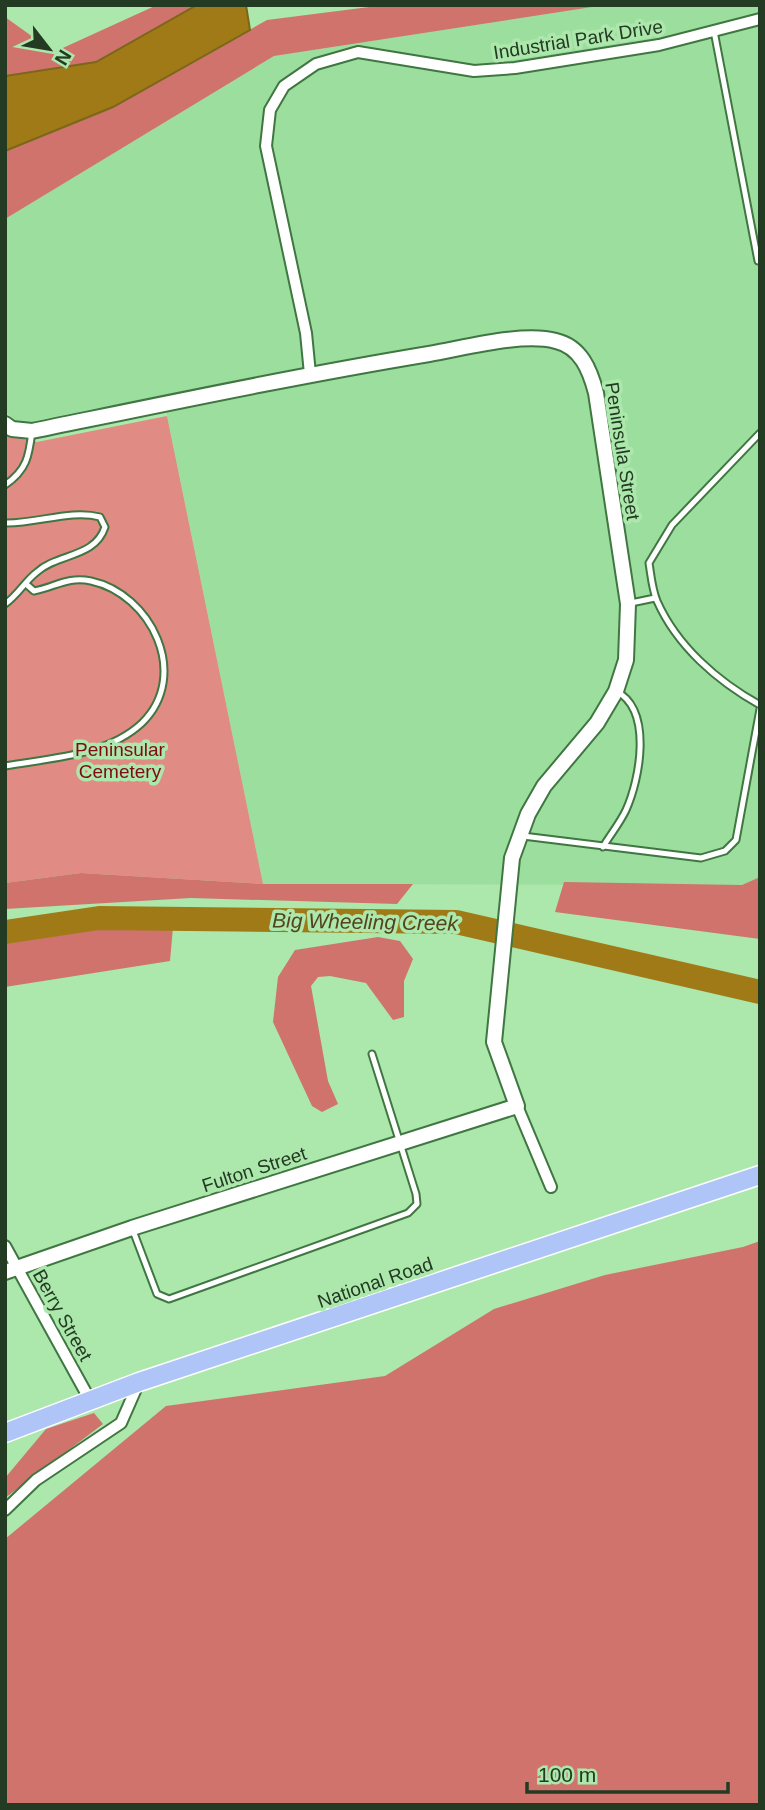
<svg xmlns="http://www.w3.org/2000/svg" width="765" height="1810" viewBox="0 0 765 1810" font-family="Arial,sans-serif">
<style>
.built{fill:#9cde9e}
.green{fill:#e08b84}
.forest{fill:#cf736c}
.water{fill:#a07a16;stroke:#7a671a;stroke-width:2}
.lines{fill:none;stroke-linecap:round;stroke-linejoin:round}
.river{stroke:#a07a16;stroke-width:24}
.service-casing{stroke:#3f7641;stroke-width:9}
.minor-casing{stroke:#3f7641;stroke-width:14}
.tertiary-casing{stroke:#3f7641;stroke-width:18}
.primary-casing{stroke:#fff;stroke-width:21}
.service{stroke:#fff;stroke-width:5}
.minor{stroke:#fff;stroke-width:10}
.tertiary{stroke:#fff;stroke-width:14}
.primary{stroke:#afc5f7;stroke-width:18}
.labels{text-anchor:middle;stroke-width:7;stroke-linejoin:round;paint-order:stroke}
.street-label{font-size:19px;fill:#233a23;stroke:#ace7ac}
.park-label{font-size:19px;fill:#7f0a14;stroke:#ace7ac}
.water-label{font-size:21px;font-style:italic;fill:#54431d;stroke:#ace7ac}
</style>
<rect width="100%" height="100%" fill="#ace7ac"/>
<path class="built" d="M605,5H760V877L742,885L263,884L163,395L19,424L5,411V219L274,56Z"/>
<path class="green" d="M167,416L263,884L81,873L5,883V435L37,442Z"/>
<g class="forest">
<path d="M157,5H197L96,62L5,76V17L54,52Z"/>
<path d="M385,5H605L274,56L5,219V151L113,107L267,20Z"/>
<path d="M81,873L263,884H413L397,904L191,898L5,909V883Z"/>
<path d="M760,877V939L555,912L564,882L742,885Z"/>
<path d="M173,927L170,961L5,987V941L66,930Z"/>
<path d="M378,937L400,941L413,959L404,981V1017L393,1020L366,983L330,976L318,977L311,986L328,1081L338,1104L322,1112L312,1106L273,1022L278,977L295,950Z"/>
<path d="M760,1241V1805H5V1539L166,1406L385,1376L494,1309L605,1275L743,1247Z"/>
<path d="M94,1413L103,1424L5,1498V1478L46,1429Z"/>
</g>
<path class="water" d="M197,5H246L250,30L113,107L5,151V76L96,62Z"/>
<g class="lines">
<path class="river" d="M5,932L99,918L456,922L760,992"/>
<defs>
<g id="service">
<path d="M714,31L758,261"/>
<path d="M760,433L672,525L649,563C651,575 652,589 657,601C677,646 717,681 760,705"/>
<path d="M5,485C27,470 29,456 32,431"/>
<path d="M5,523C36,524 71,509 100,517L105,527C95,558 58,553 37,572C25,581 18,595 5,604"/>
<path d="M631,603L655,598"/>
<path d="M5,766C50,758 107,756 142,723C191,675 151,594 91,581C68,576 55,587 34,591L26,584"/>
<path d="M523,836L701,858L725,851L736,840L760,709"/>
<path d="M603,847C610,835 620,823 626,810C640,779 653,710 616,691"/>
<path d="M132,1228L157,1294L169,1299L408,1213L417,1204L416,1194L372,1054"/>
</g>
<g id="minor">
<path d="M310,374L306,333L266,146L270,110L284,86L316,64L358,52L474,71L515,68L659,45L760,19"/>
<path d="M517,1106L551,1187"/>
<path d="M5,1246L90,1400"/>
<path d="M5,1510L36,1480L121,1423L139,1382"/>
</g>
<path id="tertiary" d="M5,424L12,429L32,431C164,404 296,376 429,354C465,348 522,332 556,341C581,347 590,370 596,393L628,604L626,660L616,691L597,723L544,786L528,814L512,858L494,1042L517,1106L132,1228L5,1272"/>
<path id="primary" d="M5,1433L139,1382L760,1175"/>
</defs>
<use href="#service" class="service-casing"/>
<use href="#minor" class="minor-casing"/>
<use href="#tertiary" class="tertiary-casing"/>
<use href="#primary" class="primary-casing"/>
<use href="#service" class="service"/>
<use href="#minor" class="minor"/>
<use href="#tertiary" class="tertiary"/>
<use href="#primary" class="primary"/>
</g>
<g class="labels">
<g class="street-label">
<text transform="translate(578 39) rotate(-9)" y="7">Industrial Park Drive</text>
<text transform="translate(623 451) rotate(81)" y="7">Peninsula Street</text>
<text transform="translate(254 1169) rotate(-18)" y="7">Fulton Street</text>
<text transform="translate(375 1282) rotate(-19)" y="7">National Road</text>
<text transform="translate(63 1315) rotate(61)" y="7">Berry Street</text>
</g>
<g class="park-label">
<text x="120" y="756">Peninsular<tspan x="120" dy="22">Cemetery</tspan></text>
</g>
<g class="water-label">
<text transform="translate(365 922) rotate(1)" y="7">Big Wheeling Creek</text>
</g>
</g>
<rect width="765" height="1810" fill="none" stroke="#233a23" stroke-width="14"/>
<g transform="translate(49 49) rotate(121)" stroke="#ace7ac" stroke-width="5" paint-order="stroke">
<path d="M0-5L12 26L0 18L-12 26Z" fill="#233a23"/>
<text y="-10" font-size="19" font-weight="bold" text-anchor="middle" fill="#233a23">N</text>
</g>
<path d="M527 1782v10h201v-10" fill="none" stroke="#233a23" stroke-width="3.5"/>
<text x="538" y="1782" font-size="21" fill="#233a23" stroke="#ace7ac" stroke-width="5" paint-order="stroke">100 m</text>
</svg>
